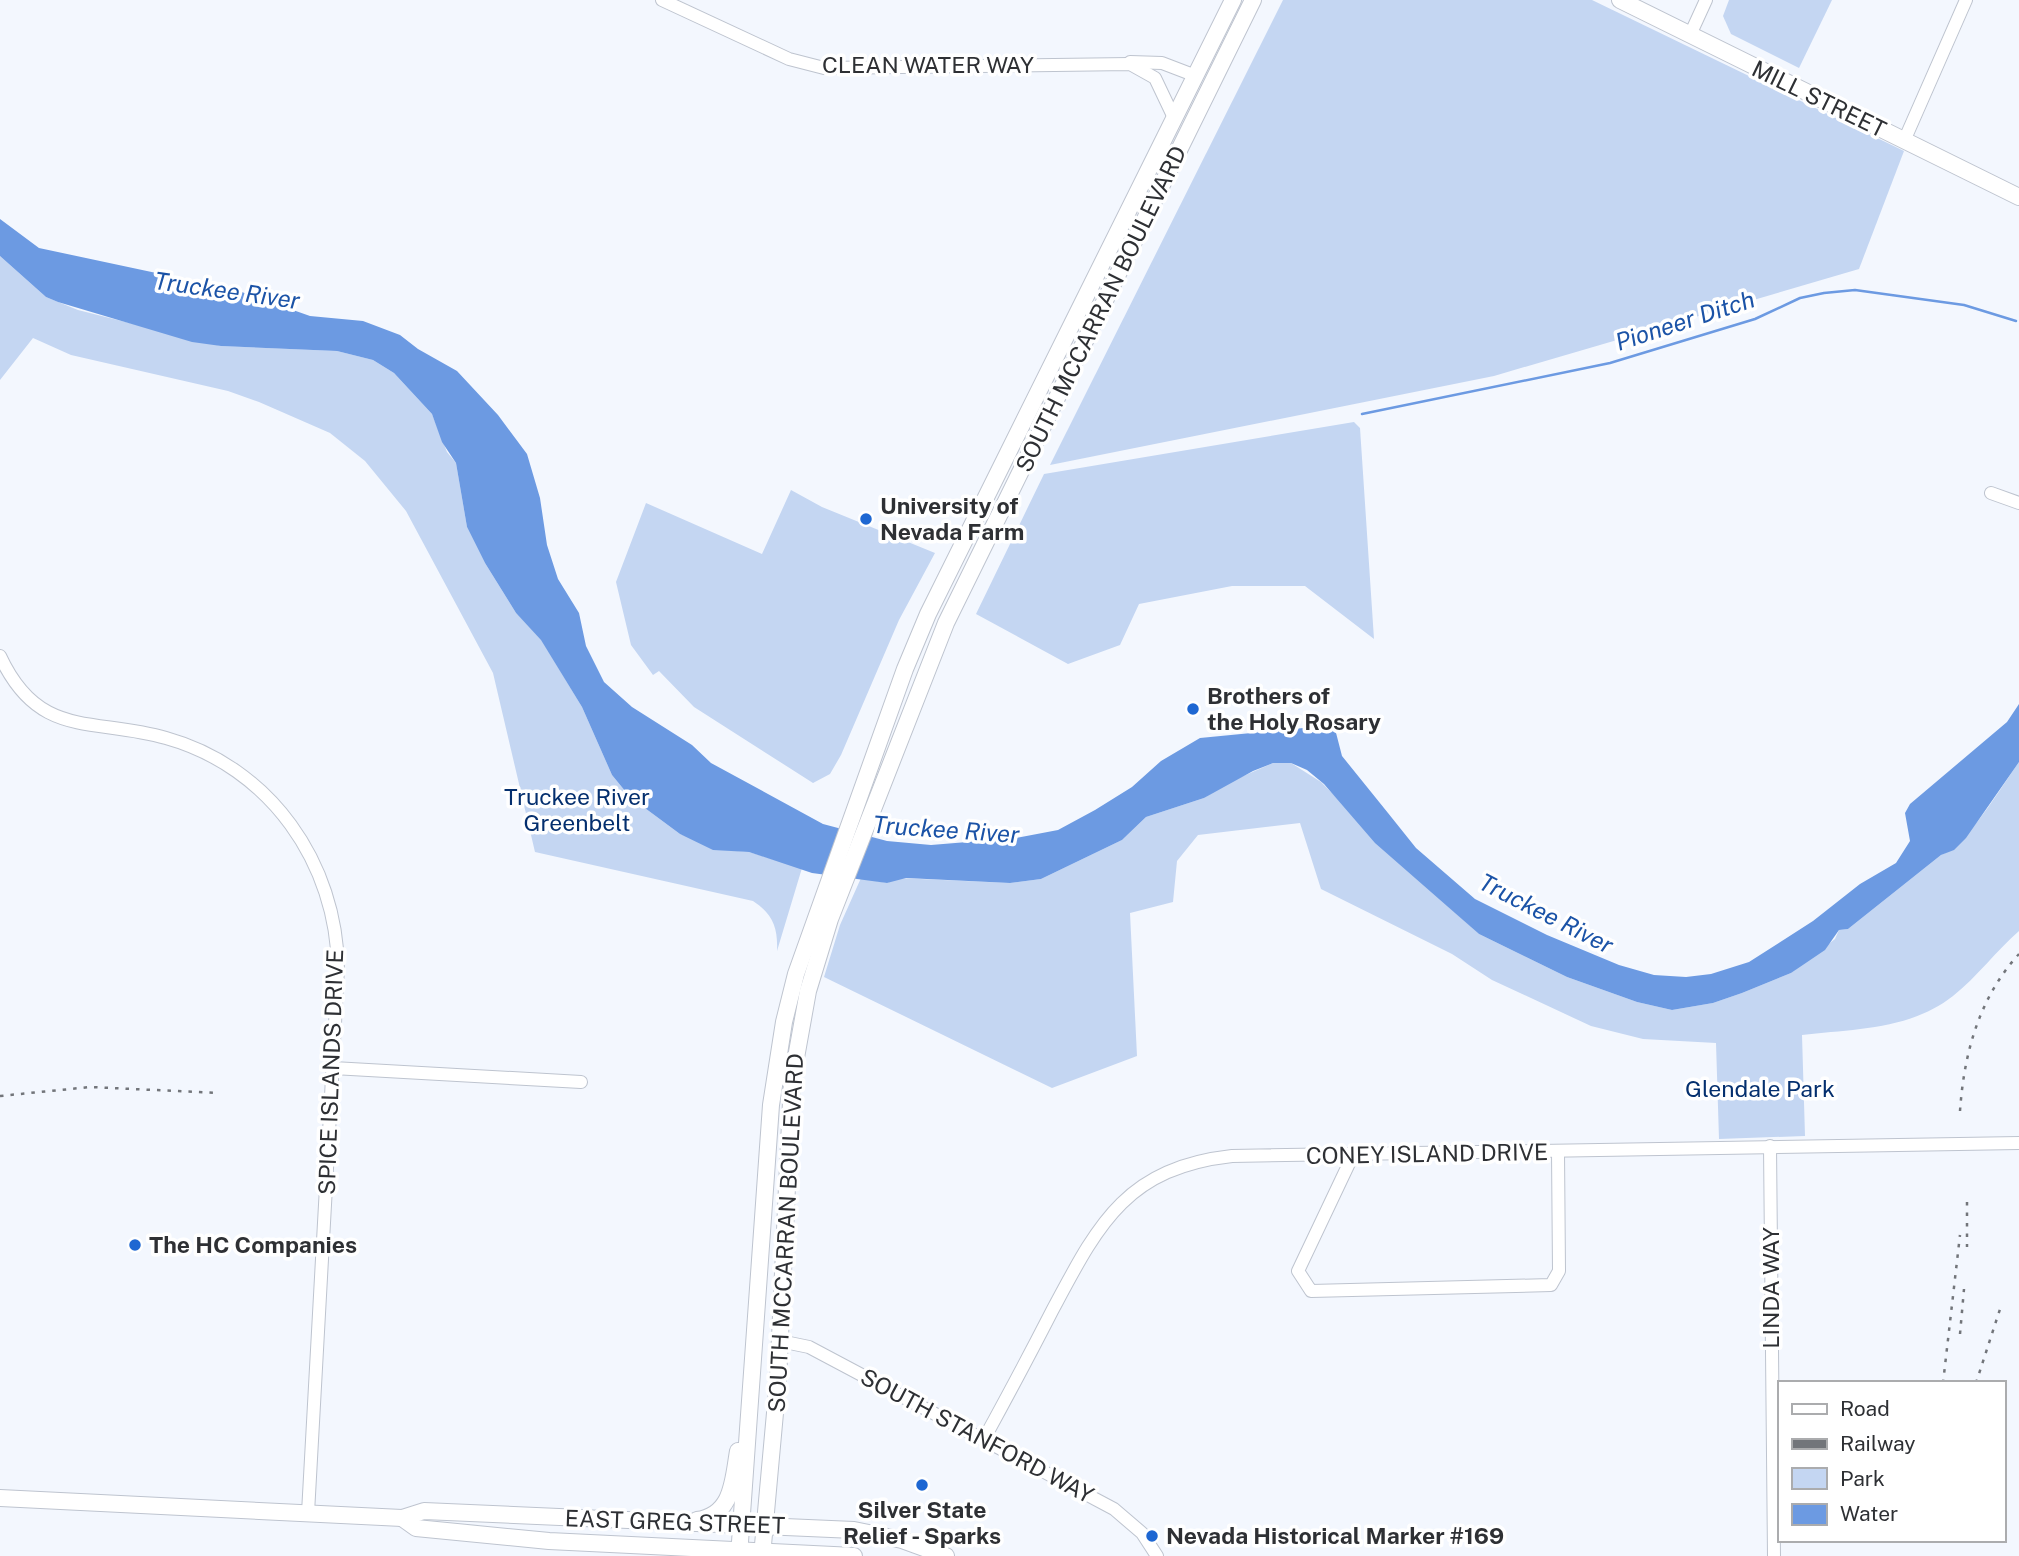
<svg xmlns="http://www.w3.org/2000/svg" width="2019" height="1556" viewBox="0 0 2019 1556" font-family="'Public Sans',sans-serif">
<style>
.green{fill:#c4d6f2}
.water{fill:#6c9ae2}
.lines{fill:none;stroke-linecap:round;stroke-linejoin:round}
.stream{stroke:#6c9ae2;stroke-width:2.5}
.minor-casing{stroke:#bec4cf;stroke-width:14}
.major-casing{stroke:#bec4cf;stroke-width:18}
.minor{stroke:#fff;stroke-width:12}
.major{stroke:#fff;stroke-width:16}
.rail{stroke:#72757a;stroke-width:2.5;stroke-dasharray:3.5 7;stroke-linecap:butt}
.poi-dot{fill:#1e67d2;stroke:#fff;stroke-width:2.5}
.labels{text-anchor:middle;stroke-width:7;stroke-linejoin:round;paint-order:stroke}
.street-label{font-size:23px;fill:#2e3034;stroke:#fff}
.poi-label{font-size:23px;font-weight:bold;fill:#2e3034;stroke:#fff;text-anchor:start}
.park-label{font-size:23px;fill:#042f6e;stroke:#fff}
.water-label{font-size:24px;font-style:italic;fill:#1b53a7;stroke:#fff}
</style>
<rect width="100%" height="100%" fill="#f3f7fe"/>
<g class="green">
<path d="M1283,0H1592L1904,151L1859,269L1494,376L1050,465Z"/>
<path d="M1729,0H1832L1799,68L1731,34L1723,16Z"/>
<path d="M0,256L46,297L78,310L221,346L337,351L373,360L394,373L432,414L447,452L456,463L467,527L485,563L516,613L541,639L582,707L612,775L630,797L680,834L726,850L749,852L802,868L777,951C778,928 773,914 753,901L535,852L493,673L406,511L365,461L330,433L259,402L228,391L71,355L33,338L0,380Z"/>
<path d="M1354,422L1360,428L1374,639L1305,586H1232L1139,604L1120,645L1068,664L976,614L1044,474Z"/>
<path d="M791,490L822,507L935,553L899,620L841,755L830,774L813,783L694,707L659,671L653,675L631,645L616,582L646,503L762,554Z"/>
<path d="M2019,762V931C1996,951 1977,977 1953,996C1910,1030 1853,1029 1802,1035L1805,1136L1719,1139L1716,1043L1643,1039L1591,1026L1492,980L1452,954L1321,889L1300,823L1198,835L1177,861L1173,902L1130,913L1137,1056L1052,1088L824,977L840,925L861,878L887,883L898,878L1010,883L1041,879L1122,840L1146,817L1204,798L1225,784L1273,763H1291L1321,782L1410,872L1479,934L1567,977L1637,1002L1672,1010L1713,1003L1742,993L1791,973L1835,939L1839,930L1848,929L1941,855C1968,844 2001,787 2019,762Z"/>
</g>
<path class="water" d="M0,219L39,248L236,290L310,316L363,321L400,335L418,349L457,371L498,415L527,454L540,498L547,545L558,579L579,613L586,646L604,682L632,707L692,745L711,763L823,824L887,841L931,845L1016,838L1058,830L1095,810L1132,787L1161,761L1200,738L1334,725L1342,756L1388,813L1416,848L1475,899L1547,935L1619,965L1654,975L1686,977L1711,974L1749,962L1813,921L1860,884L1896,863L1910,841L1905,813L1910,804L2007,722L2019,704V762L1966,838L1954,850L1941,855L1848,929L1839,930L1825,950L1791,973L1742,993L1713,1003L1672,1010L1637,1002L1567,977L1479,934L1375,843L1324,784L1307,770L1291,763H1273L1253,771L1204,798L1146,817L1122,840L1041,879L1010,883L906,878L887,883L812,873L749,852L713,850L680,834L630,797L612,775L582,707L541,640L516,613L485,563L467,527L456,463L442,442L432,414L394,373L373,360L337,351L221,346L192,342L58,302L46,297L0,256Z"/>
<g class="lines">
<path class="stream" d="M1362,414L1610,363L1755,319L1800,298L1824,293L1855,290L1964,305L2016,321"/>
<defs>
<g id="minor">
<path d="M662,0L789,59L824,68L1130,64L1155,78L1175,120"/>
<path d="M1690,35L1706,0"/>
<path d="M1130,62L1162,63L1196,76"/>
<path d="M1904,141L1966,0"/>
<path d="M1991,493L2019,503"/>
<path d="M0,656C39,740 93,717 166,738C270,767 337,863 338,969L308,1513"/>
<path d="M333,1068L581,1082"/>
<path d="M1770,1146L1774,1556"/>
<path d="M1353,1155L1298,1271L1311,1291L1551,1285L1559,1271L1558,1152"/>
<path d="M780,1341L809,1347L1114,1509L1142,1533L1157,1556"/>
<path d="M984,1439C1007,1397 1030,1354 1052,1311C1098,1225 1125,1168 1232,1156L2019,1143"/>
</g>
<g id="major">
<path d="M1620,0L2019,197"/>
<path d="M0,1498L402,1518L424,1511L854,1530L902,1540L946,1556"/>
<path d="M402,1518L416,1528L549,1541L854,1556"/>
<path d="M697,1520C733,1515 733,1480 738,1451"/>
<path d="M739,1556L771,1105L784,1022L796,974L905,669L928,614L1233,0"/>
<path d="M762,1556L778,1380L792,1080L808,991L830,919L946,623L1253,0"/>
</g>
</defs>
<use href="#minor" class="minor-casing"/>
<use href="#major" class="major-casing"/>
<use href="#minor" class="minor"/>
<use href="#major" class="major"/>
<g class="rail">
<path d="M0,1096L90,1087L219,1093"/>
<path d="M1960,1111C1964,1053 1979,998 2019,954"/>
<path d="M1967,1202V1247"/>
<path d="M1960,1334L1964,1289"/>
<path d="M1943,1383L1960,1235"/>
<path d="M1976,1383L2001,1306"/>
</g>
</g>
<g class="poi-dot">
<circle cx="866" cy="519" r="7"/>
<circle cx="1193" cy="709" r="7"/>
<circle cx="135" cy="1245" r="7"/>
<circle cx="922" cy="1485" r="7"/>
<circle cx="1152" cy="1536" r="7"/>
</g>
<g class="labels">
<g class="street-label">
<text x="928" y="73">CLEAN WATER WAY</text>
<text transform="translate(1819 99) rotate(26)" y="8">MILL STREET</text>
<text transform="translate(1101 309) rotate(-64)" y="8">SOUTH MCCARRAN BOULEVARD</text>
<text transform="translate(331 1072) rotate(-88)" y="8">SPICE ISLANDS DRIVE</text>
<text transform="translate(1427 1154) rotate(-1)" y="8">CONEY ISLAND DRIVE</text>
<text transform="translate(786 1233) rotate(-87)" y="8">SOUTH MCCARRAN BOULEVARD</text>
<text transform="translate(1771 1288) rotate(-90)" y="8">LINDA WAY</text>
<text transform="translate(977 1436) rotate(28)" y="8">SOUTH STANFORD WAY</text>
<text transform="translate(675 1522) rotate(2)" y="8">EAST GREG STREET</text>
</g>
<g class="poi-label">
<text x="880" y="514">University of<tspan x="880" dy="26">Nevada Farm</tspan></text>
<text x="1207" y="704">Brothers of<tspan x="1207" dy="26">the Holy Rosary</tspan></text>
<text x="149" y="1253">The HC Companies</text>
<text x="922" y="1518" text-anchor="middle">Silver State<tspan x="922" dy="26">Relief - Sparks</tspan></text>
<text x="1166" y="1544">Nevada Historical Marker #169</text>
</g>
<g class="park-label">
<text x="577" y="805">Truckee River<tspan x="577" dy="26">Greenbelt</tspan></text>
<text x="1760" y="1097">Glendale Park</text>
</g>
<g class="water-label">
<text transform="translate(227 291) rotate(8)" y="8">Truckee River</text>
<text transform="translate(1685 321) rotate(-18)" y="8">Pioneer Ditch</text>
<text transform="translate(946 830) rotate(4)" y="8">Truckee River</text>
<text transform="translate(1546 914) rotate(27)" y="8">Truckee River</text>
</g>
</g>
<rect x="1778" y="1381" width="228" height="161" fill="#ffffff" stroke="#abacae" stroke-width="2"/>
<rect x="1792" y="1404" width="35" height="10" fill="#ffffff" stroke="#abacae" stroke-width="2"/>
<text x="1840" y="1416" font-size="21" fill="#2e3034">Road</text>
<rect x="1792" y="1439" width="35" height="10" fill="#72757a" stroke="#abacae" stroke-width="2"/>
<text x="1840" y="1451" font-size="21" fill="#2e3034">Railway</text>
<rect x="1792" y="1468" width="35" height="21" fill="#c4d6f2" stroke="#abacae" stroke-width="2"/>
<text x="1840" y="1486" font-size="21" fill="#2e3034">Park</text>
<rect x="1792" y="1504" width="35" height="21" fill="#6c9ae2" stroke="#abacae" stroke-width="2"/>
<text x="1840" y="1521" font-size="21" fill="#2e3034">Water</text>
</svg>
